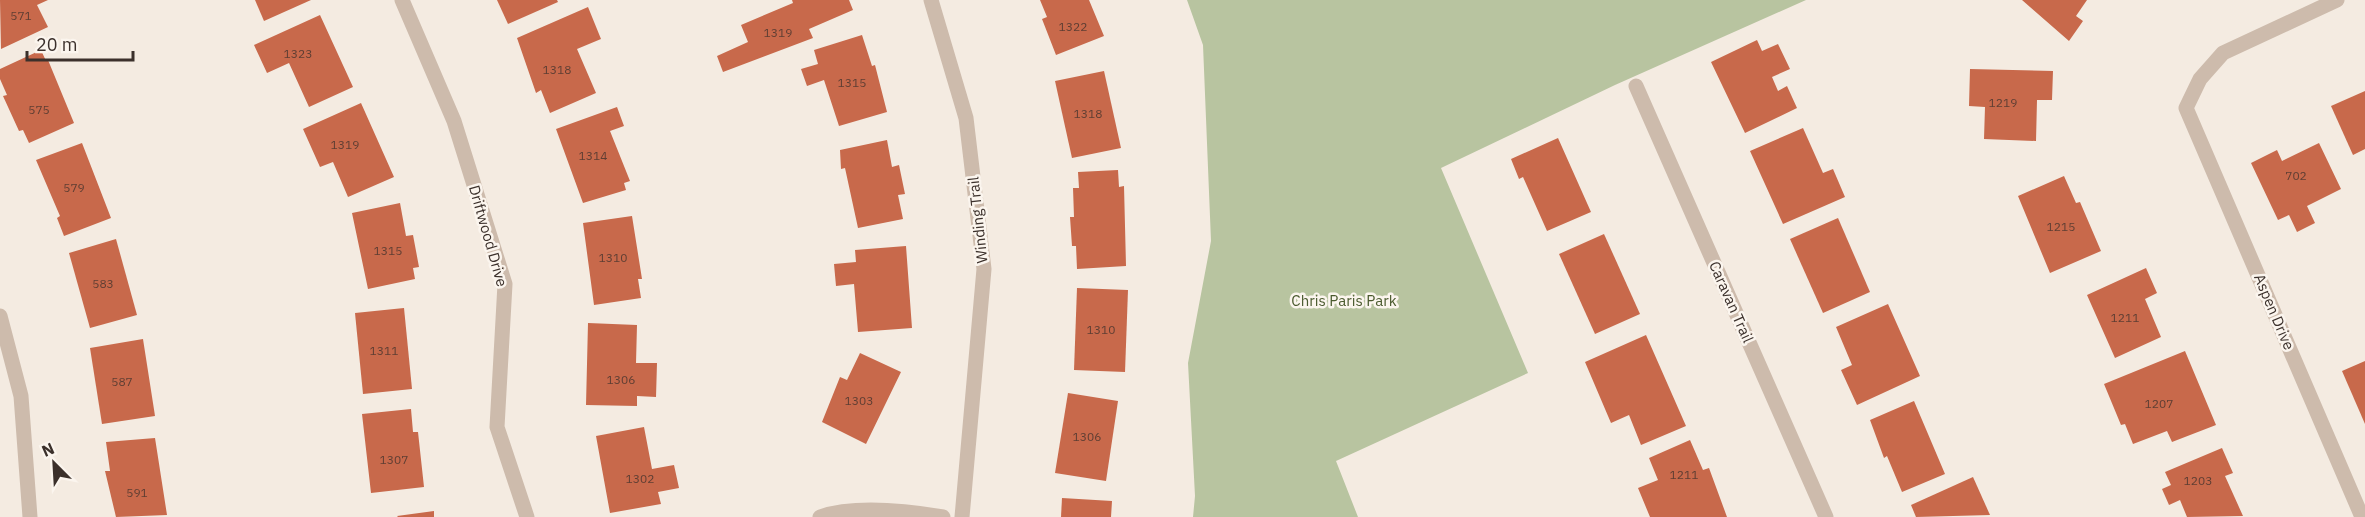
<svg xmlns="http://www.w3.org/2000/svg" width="2365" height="517" viewBox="0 0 2365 517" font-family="'IBM Plex Sans',sans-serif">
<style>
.green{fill:#b8c4a0}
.building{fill:#c8694b}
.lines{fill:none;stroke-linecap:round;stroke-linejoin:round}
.minor{stroke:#cdbbac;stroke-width:15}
.labels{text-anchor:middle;stroke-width:5;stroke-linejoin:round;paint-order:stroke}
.number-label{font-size:12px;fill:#5e3e33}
.street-label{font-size:15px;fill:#3b302b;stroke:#fbf5ee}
.park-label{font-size:15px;fill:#4a5a2e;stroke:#fbf5ee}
</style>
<rect width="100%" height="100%" fill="#f4ebe1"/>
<path class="green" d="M1187,0H1806L1615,85L1441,168L1528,373L1336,461L1358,517H1193L1195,496L1188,363L1211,241L1203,45Z"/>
<g class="building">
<path d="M0,0H48L37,5L48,27L1,49Z"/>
<path d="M255,0H311L264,21Z"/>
<path d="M497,0H557L558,2L508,24Z"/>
<path d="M792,0H849L853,10L809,29L813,38L723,72L717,56L748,42L741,25L793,3Z"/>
<path d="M1040,0H1089L1104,36L1056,55L1042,19L1047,17Z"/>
<path d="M2022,0H2087L2076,16L2083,21L2069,41Z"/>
<path d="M588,7L601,39L577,49L596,93L550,113L541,90L536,93L517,38Z"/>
<path d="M320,15L353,87L309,107L289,63L267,73L254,45Z"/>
<path d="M862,35L872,66L875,65L887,112L839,126L824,80L807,86L801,69L818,64L814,50Z"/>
<path d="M1757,40L1762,51L1778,44L1790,69L1772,77L1778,91L1787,86L1797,108L1745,133L1711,62Z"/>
<path d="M41,50L46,61L48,60L74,123L29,143L23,130L19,131L3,96L7,95L0,79V69Z"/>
<path d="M1970,69L2053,71L2052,100H2037L2036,141L1984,139L1985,107L1969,106Z"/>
<path d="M1104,71L1121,148L1072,158L1055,81Z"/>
<path d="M2365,91V149L2353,155L2331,106Z"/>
<path d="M361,103L394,177L348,197L333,162L320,167L303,129Z"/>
<path d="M617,107L624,126L610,131L630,181L624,183L626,190L583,203L556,129Z"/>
<path d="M1803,128L1823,173L1833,169L1845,197L1783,224L1750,151Z"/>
<path d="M1558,138L1591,212L1547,231L1523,177L1519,179L1511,159Z"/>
<path d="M887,140L892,167L899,165L905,194L898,195L903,219L858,228L845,168L841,169L840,150Z"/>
<path d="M82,143L111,218L64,236L57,218L60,216L36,160Z"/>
<path d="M2319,143L2341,189L2307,206L2315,223L2297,232L2289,215L2278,220L2251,163L2277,150L2282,161Z"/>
<path d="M1118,170L1119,187L1124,186L1126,266L1077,269L1076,246H1072L1070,217H1074L1073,188H1079L1078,172Z"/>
<path d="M2064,176L2076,203L2080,202L2101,251L2050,273L2018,196Z"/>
<path d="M400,203L406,236L413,235L419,267L413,268L415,279L368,289L352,213Z"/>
<path d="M632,216L642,279H638L641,298L594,305L583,223Z"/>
<path d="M1838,218L1870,292L1823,313L1790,239Z"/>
<path d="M1604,234L1640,314L1595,334L1559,254Z"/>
<path d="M116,239L137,315L90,328L69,253Z"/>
<path d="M906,246L912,328L858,332L854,284L836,286L834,264L856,262L855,250Z"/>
<path d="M2146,268L2157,293L2145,299L2161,337L2115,358L2087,295Z"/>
<path d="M1077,288L1128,290L1125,372L1074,370Z"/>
<path d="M1888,304L1920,376L1857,405L1841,370L1852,365L1836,327Z"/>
<path d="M404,308L412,389L363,394L355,313Z"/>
<path d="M588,323L637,325L636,363H657L656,397L637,396V406L586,405Z"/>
<path d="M1646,335L1686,426L1641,445L1629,415L1611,423L1585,362Z"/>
<path d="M143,339L155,416L102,424L90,348Z"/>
<path d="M2185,351L2216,425L2172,442L2167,431L2133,444L2125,424L2121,425L2104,384Z"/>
<path d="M860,353L901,372L866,444L822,422L840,377L847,380Z"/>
<path d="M2365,361V424L2342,371Z"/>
<path d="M1068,393L1118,401L1106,481L1055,473Z"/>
<path d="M1914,401L1945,474L1902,492L1887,456L1884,458L1870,420Z"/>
<path d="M411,409L413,432H418L424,487L371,493L362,414Z"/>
<path d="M644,427L652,469L674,465L679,488L658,492L661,504L610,513L596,436Z"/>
<path d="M155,438L167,515L116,517L105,471H110L106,442Z"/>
<path d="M1690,440L1703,470L1709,468L1727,517H1650L1638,488L1658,480L1649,458Z"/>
<path d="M2222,448L2233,473L2225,476L2243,516L2187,517L2180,500L2169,505L2162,489L2171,485L2165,472Z"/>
<path d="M1973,477L1990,515L1916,517L1911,505Z"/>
<path d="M1062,498L1112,501L1111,517H1061Z"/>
<path d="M434,511V517H398L397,516Z"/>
</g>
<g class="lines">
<g class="minor">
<path d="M402,0L454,121L505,284L497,427L527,517"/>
<path d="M931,0L966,118L984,269L962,517"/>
<path d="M2337,0L2223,53L2200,79L2186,108L2362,517"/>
<path d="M1636,86L1826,517"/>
<path d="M0,316L21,396L30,517"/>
<path d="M820,517C855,505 907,511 943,517"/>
</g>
</g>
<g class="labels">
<g class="number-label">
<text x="21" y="20">571</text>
<text x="1073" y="31">1322</text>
<text x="778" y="37">1319</text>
<text x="298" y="58">1323</text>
<text x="557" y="74">1318</text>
<text x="852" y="87">1315</text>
<text x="2003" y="107">1219</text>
<text x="39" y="114">575</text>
<text x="1088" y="118">1318</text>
<text x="345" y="149">1319</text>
<text x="593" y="160">1314</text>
<text x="2296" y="180">702</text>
<text x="74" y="192">579</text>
<text x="2061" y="231">1215</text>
<text x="388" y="255">1315</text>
<text x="613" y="262">1310</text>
<text x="103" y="288">583</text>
<text x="2125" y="322">1211</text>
<text x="1101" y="334">1310</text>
<text x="384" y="355">1311</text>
<text x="621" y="384">1306</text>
<text x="122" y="386">587</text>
<text x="859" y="405">1303</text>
<text x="2159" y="408">1207</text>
<text x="1087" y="441">1306</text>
<text x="394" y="464">1307</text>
<text x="1684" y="479">1211</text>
<text x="640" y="483">1302</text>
<text x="2198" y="485">1203</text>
<text x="137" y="497">591</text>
</g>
<g class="street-label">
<text transform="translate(978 220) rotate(-96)" y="5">Winding Trail</text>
<text transform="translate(488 236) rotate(74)" y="5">Driftwood Drive</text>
<text transform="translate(1731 302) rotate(66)" y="5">Caravan Trail</text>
<text transform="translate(2274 312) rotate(67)" y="5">Aspen Drive</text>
</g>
<g class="park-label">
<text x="1344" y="306">Chris Paris Park</text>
</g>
</g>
<g transform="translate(54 463) rotate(336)" stroke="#fbf5ee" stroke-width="4.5" paint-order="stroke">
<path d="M0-4.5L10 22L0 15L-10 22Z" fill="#3b302b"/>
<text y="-9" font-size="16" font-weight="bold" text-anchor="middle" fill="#3b302b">N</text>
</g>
<path d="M27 51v9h106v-9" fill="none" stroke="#3b302b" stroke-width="3"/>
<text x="36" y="51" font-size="18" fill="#3b302b" stroke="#fbf5ee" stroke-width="4.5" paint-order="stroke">20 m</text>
</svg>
